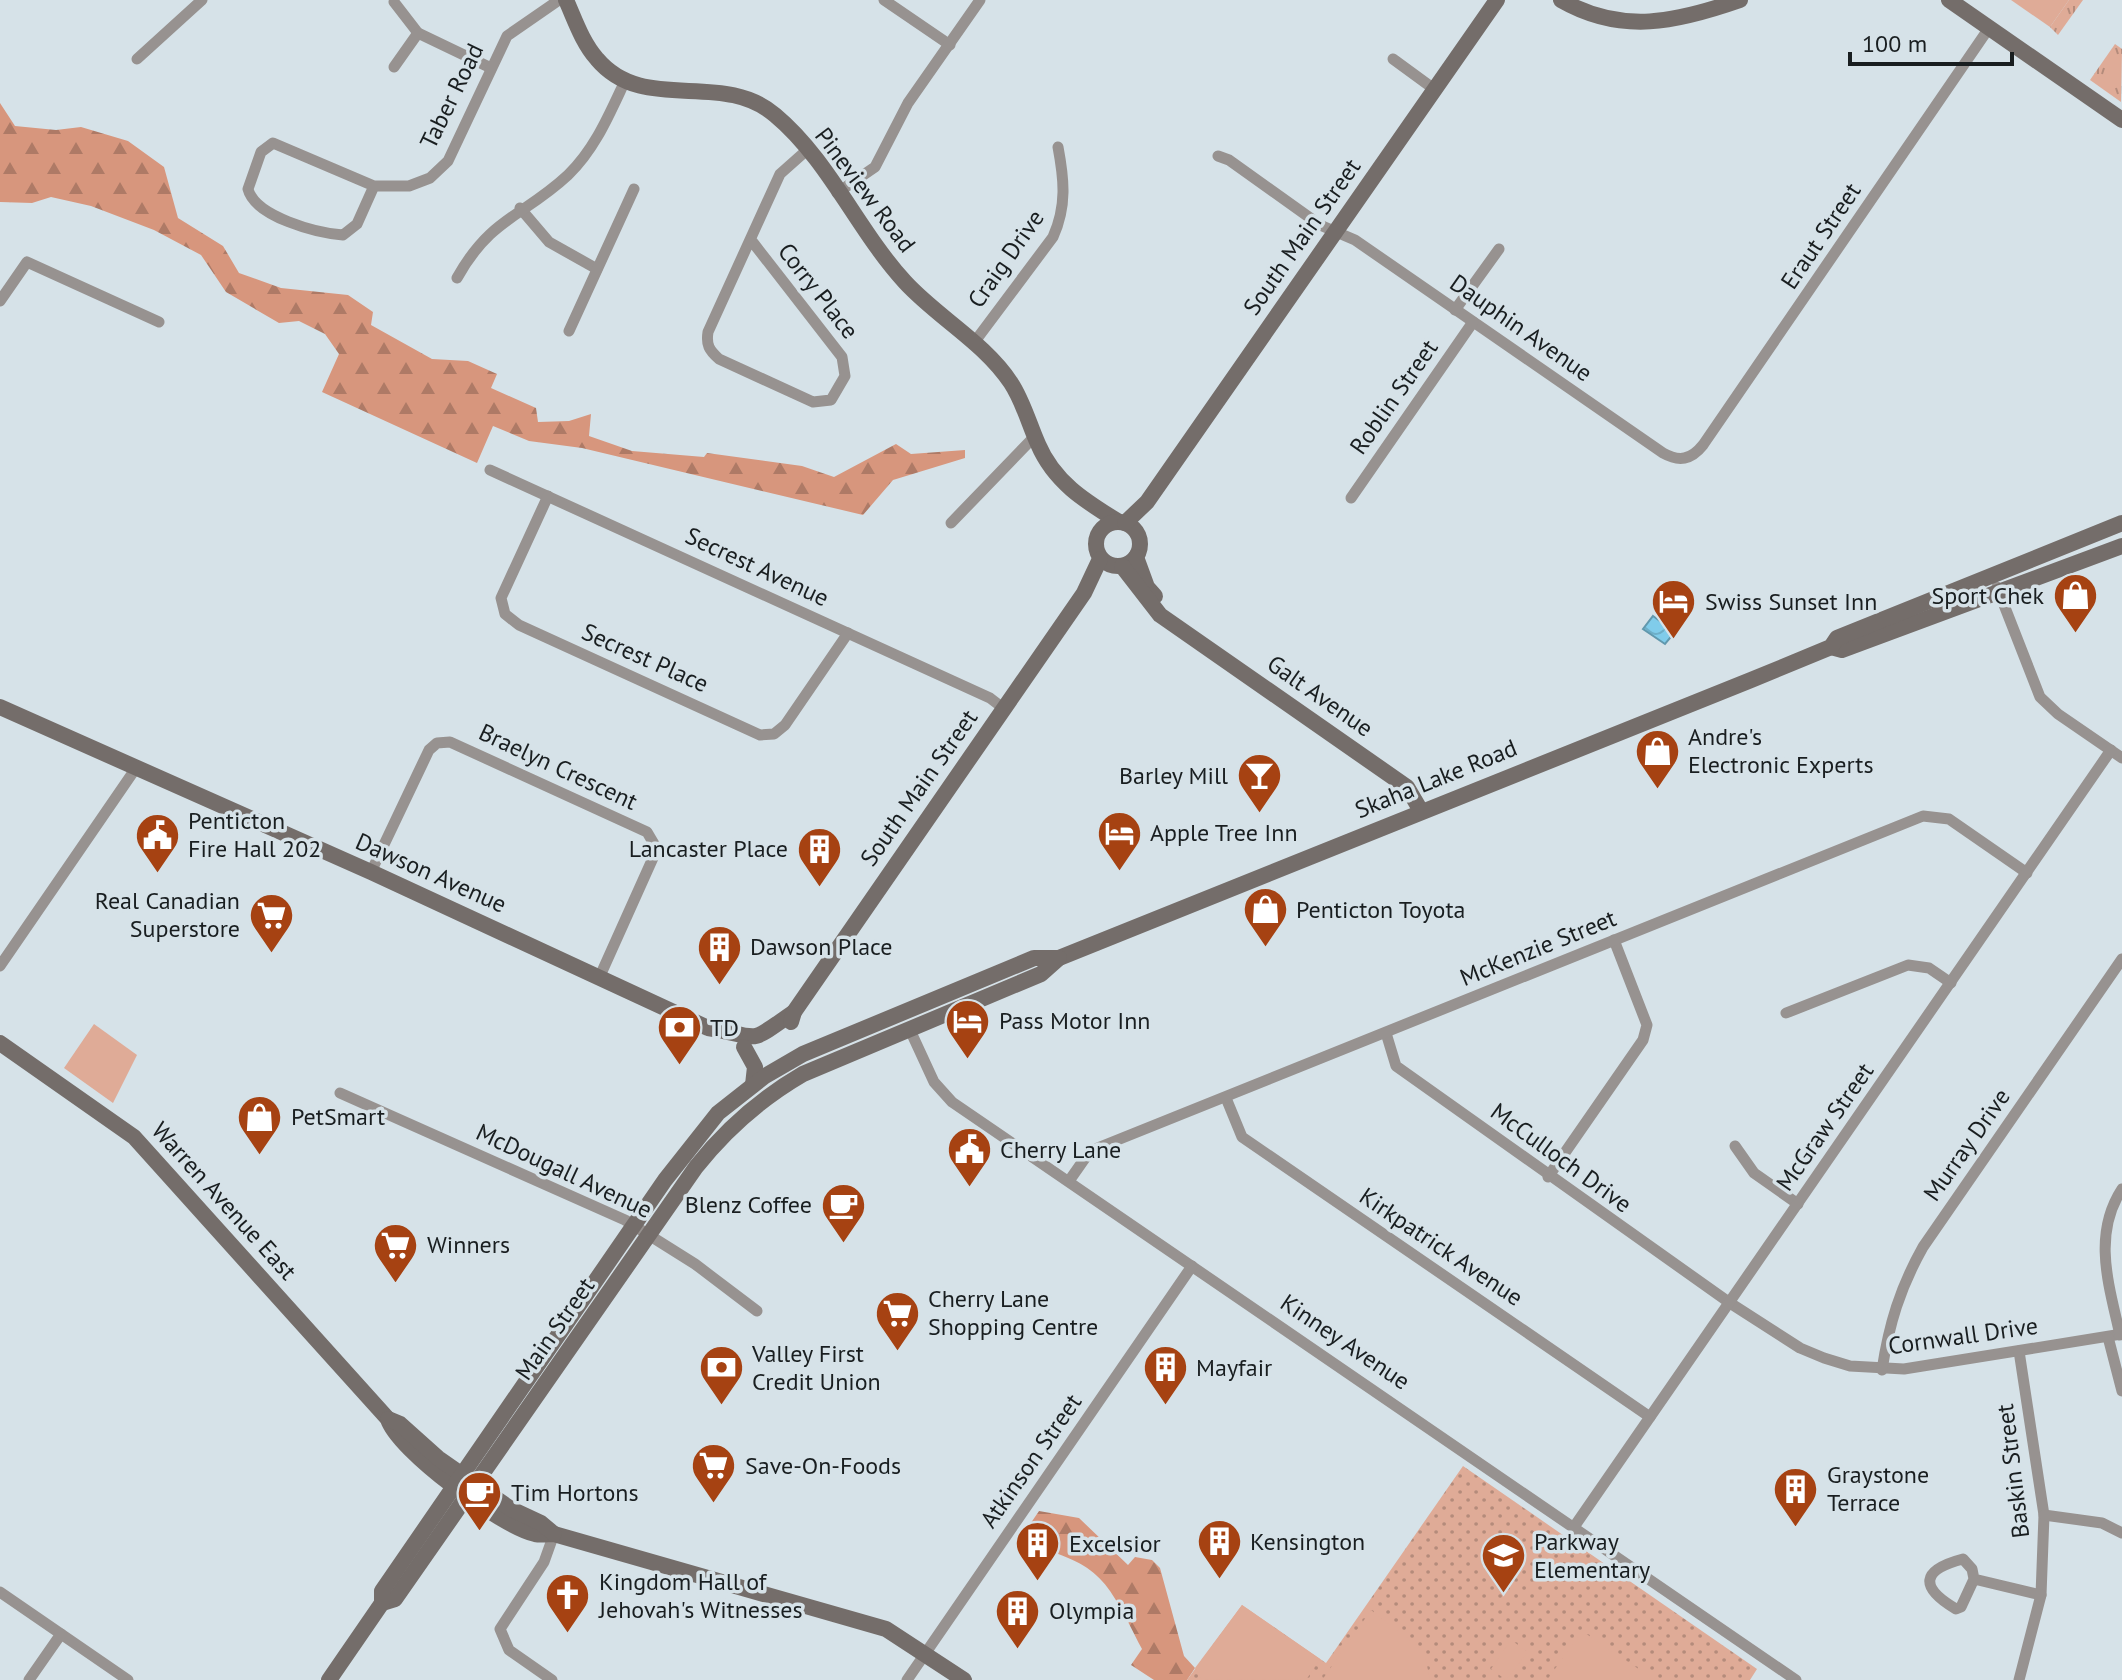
<svg xmlns="http://www.w3.org/2000/svg" width="2122" height="1680" viewBox="0 0 2122 1680" font-family="'PT Sans',sans-serif">
<style>
.grass{fill:url(#grass-tufts)}
.forest{fill:url(#forest-firs)}
.park{fill:url(#park-dots)}
.pitch{fill:#dfab97}
.water{fill:url(#water-waves);stroke:#6198ad;stroke-width:2}
.lines{fill:none;stroke-linecap:round;stroke-linejoin:round}
.street{stroke:#979290;stroke-width:11}
.secondary{stroke:#746d6a;stroke-width:16}
.labels{text-anchor:middle;stroke-width:7;stroke-linejoin:round;paint-order:stroke}
.street-label{font-size:24px;fill:#191e20;stroke:#d6e2e8}
.poi-label{font-size:24px;fill:#191e20;stroke:#d6e2e8;text-anchor:start}
</style>
<defs>
<pattern id="grass-tufts" width="24" height="20" patternUnits="userSpaceOnUse" patternTransform="scale(2)"><rect width="24" height="20" fill="#dfab97"/><path d="M3 7l-1-3M5 7V3M7 7l1-3M15 17l-1-3M17 17v-4M19 17l1-3" fill="none" stroke="#b48b7b"/></pattern>
<pattern id="forest-firs" width="22" height="20" patternUnits="userSpaceOnUse" patternTransform="scale(2)"><rect width="22" height="20" fill="#d7967d"/><path d="M5 1l3.5 6h-7zM16 11l3.5 6h-7z" fill="#ae7a66"/></pattern>
<pattern id="park-dots" width="8" height="8" patternUnits="userSpaceOnUse" patternTransform="scale(2)"><rect width="8" height="8" fill="#dfab97"/><path d="M2 2h.1M6 6h.1" fill="none" stroke="#b48b7b" stroke-width="1.8" stroke-linecap="round"/></pattern>
<pattern id="water-waves" width="16" height="10" patternUnits="userSpaceOnUse" patternTransform="scale(2)"><rect width="16" height="10" fill="#80ccea"/><path d="M0 5q4-4 8 0t8 0" fill="none" stroke="#6eafc8"/></pattern>
</defs>
<rect width="100%" height="100%" fill="#d6e2e8"/>
<g class="grass">
<path d="M2069,0H2083L2058,35L2050,27Z"/>
<path d="M2115,44L2122,49L2121,102L2090,80Z"/>
</g>
<g class="forest">
<path d="M0,103L15,126L56,130L81,127L128,141L164,167L178,218L223,246L239,273L281,288L348,295L373,312L371,325L432,359L468,361L497,374L491,388L536,408L538,422L569,421L591,414L589,436L632,451L704,457L707,453L802,466L834,477L896,444L911,454L965,450V458L893,480L863,515L582,448L529,441L493,426L477,463L322,392L339,354L325,334L299,321L279,323L226,292L201,255L154,230L91,206L51,197L32,203L0,202Z"/>
<path d="M1039,1511L1079,1518L1128,1565L1135,1557L1152,1560L1160,1568L1184,1656L1195,1668L1187,1680H1154L1131,1665L1142,1649C1104,1574 1101,1564 1018,1542Z"/>
</g>
<path class="park" d="M1463,1466L1757,1669L1750,1680H1187L1242,1605L1326,1663Z"/>
<g class="pitch">
<path d="M2011,0H2069L2050,27Z"/>
<path d="M94,1024L137,1055L113,1103L64,1068Z"/>
<path d="M1242,1605L1320,1659L1306,1680L1202,1679L1195,1668Z"/>
<path d="M1371,1610L1424,1651L1430,1680H1322Z"/>
<path d="M1582,1631L1655,1680H1547Z"/>
<path d="M1511,1640L1528,1652L1506,1680L1491,1669Z"/>
</g>
<path class="water" d="M1653,616L1675,632L1665,644L1643,629Z"/>
<g class="lines">
<g class="street">
<path d="M884,0L950,45"/>
<path d="M394,2L418,33L491,68"/>
<path d="M137,59L202,0"/>
<path d="M1393,59L1434,89"/>
<path d="M394,67L418,33"/>
<path d="M1218,156L1229,160L1320,225L1355,240L1663,453C1679,462 1691,460 1703,445L1989,28"/>
<path d="M374,186L357,224L343,235C317,233 255,217 248,189L261,152L273,143L374,186H409L430,178L448,161L507,36L559,0"/>
<path d="M837,193L875,167L908,103L980,0"/>
<path d="M520,208L549,242L597,269"/>
<path d="M751,240L842,357L845,376L831,400L813,402L719,359C709,350 706,345 708,332L780,174L807,150"/>
<path d="M457,278C491,217 523,217 568,175C595,149 609,115 625,81"/>
<path d="M0,301L27,262L159,322"/>
<path d="M1455,310L1499,249"/>
<path d="M569,331L634,189"/>
<path d="M973,344L1053,237C1067,206 1064,179 1058,147"/>
<path d="M490,470L990,698L1003,708"/>
<path d="M548,496L501,598L505,614L519,625L760,735L774,734L785,725L848,633"/>
<path d="M1351,498L1473,322"/>
<path d="M951,523L1035,436"/>
<path d="M1997,587L2040,697L2058,714L2122,758"/>
<path d="M371,872L429,750L437,743L450,742L647,832L657,849L600,976"/>
<path d="M0,966L136,768"/>
<path d="M1786,1013L1908,965L1929,968L1951,983"/>
<path d="M910,1030L934,1082L952,1102L1796,1680"/>
<path d="M1386,1033L1396,1066L1730,1303L1800,1348L1824,1358L1850,1366L1904,1369L2122,1334"/>
<path d="M340,1093L625,1220L695,1264L757,1311"/>
<path d="M1226,1098L1242,1137L1650,1417"/>
<path d="M1735,1146L1754,1173L1798,1204"/>
<path d="M1548,1177L1643,1040L1647,1025L1614,940"/>
<path d="M1069,1181L1090,1151L1923,816L1949,819L2027,873"/>
<path d="M2120,1335C2109,1285 2092,1235 2122,1189"/>
<path d="M2108,1337L2122,1391"/>
<path d="M2019,1351L2044,1515L2041,1595L2019,1680"/>
<path d="M1882,1370C1889,1324 1900,1288 1923,1247L2122,959"/>
<path d="M2044,1515L2102,1523L2122,1533"/>
<path d="M1574,1527L2111,750"/>
<path d="M1974,1579L1961,1607L1956,1609C1919,1587 1921,1570 1963,1559L1972,1569L1974,1579L2041,1595"/>
<path d="M0,1592L128,1680"/>
<path d="M29,1680L61,1634"/>
<path d="M552,1680L509,1650L500,1629L544,1562L554,1534"/>
<path d="M907,1680L1192,1266"/>
</g>
<g class="secondary">
<path d="M566,0C575,20 582,42 597,59C644,115 722,69 775,115C829,160 858,231 905,282C937,317 985,343 1011,383C1023,401 1029,424 1038,444C1054,482 1085,501 1119,522"/>
<path d="M1561,0C1622,35 1677,22 1740,0"/>
<path d="M1949,0L2122,120"/>
<circle cx="1118" cy="544" r="22"/>
<path d="M1125,523L1147,502L1497,0"/>
<path d="M1136,557L1147,587L1155,596"/>
<path d="M1122,566L1160,615L1407,787L1421,811"/>
<path d="M1831,647L1842,650L2122,546"/>
<path d="M0,707L371,872L708,1028C765,1038 746,1045 794,1012"/>
<path d="M791,1022L794,1012L1084,593L1100,559"/>
<path d="M0,1043L134,1137L388,1419C397,1450 502,1527 535,1534C541,1535 548,1534 554,1534L886,1629L964,1680"/>
<path d="M744,1047L755,1067L753,1085"/>
<path d="M388,1419L400,1424L438,1458L511,1509L541,1523L554,1534"/>
<path d="M382,1603L395,1599L696,1167C727,1128 760,1099 803,1074L1041,974L1059,958L1751,680L1831,647L1837,638L2122,523"/>
<path d="M329,1680L382,1603V1591L665,1180L718,1113L765,1076L803,1054L1034,958H1059"/>
</g>
</g>
<defs>
<symbol id="shop-pin" viewBox="-11 -11 22 30"><path d="M0 17L-7.5 6A9.5 9.5 0 1 1 7.5 6Z" fill="#a64212" stroke="#d6e2e8"/><path d="M-5-2.5h2.3a2.7 3.5 0 0 1 5.4 0H5L5.5 6h-11ZM-1.5-2.5h3a1.5 2.3 0 0 0-3 0Z" fill="#fff"/></symbol>
<symbol id="hotel-pin" viewBox="-11 -11 22 30"><path d="M0 17L-7.5 6A9.5 9.5 0 1 1 7.5 6Z" fill="#a64212" stroke="#d6e2e8"/><path d="M-6-4.5h1.5V1H6V5H4.5V3h-9V5H-6ZM-4 0a1.8 1.8 0 1 1 3.6 0ZM.5 0V-2.5h3Q6-2.5 6 0Z" fill="#fff"/></symbol>
<symbol id="bar-pin" viewBox="-11 -11 22 30"><path d="M0 17L-7.5 6A9.5 9.5 0 1 1 7.5 6Z" fill="#a64212" stroke="#d6e2e8"/><path d="M-6-5H6L.8 .8V4.5H3.5V6h-7V4.5H-.8V.8Z" fill="#fff"/></symbol>
<symbol id="civic-pin" viewBox="-11 -11 22 30"><path d="M0 17L-7.5 6A9.5 9.5 0 1 1 7.5 6Z" fill="#a64212" stroke="#d6e2e8"/><path d="M-.6-6.5H3V-4.5H.6V-3L4-1V1h2V6H-6V1h2V-1L-.6-3ZM-1.2 2.5V6h2.4V2.5Z" fill="#fff"/></symbol>
<symbol id="building-pin" viewBox="-11 -11 22 30"><path d="M0 17L-7.5 6A9.5 9.5 0 1 1 7.5 6Z" fill="#a64212" stroke="#d6e2e8"/><path d="M-4-6H4V6H1V3H-1V6H-4ZM-2.5-4.3h1.7v1.8h-1.7ZM.8-4.3h1.7v1.8H.8ZM-2.5-1h1.7V.8h-1.7ZM.8-1h1.7V.8H.8Z" fill="#fff"/></symbol>
<symbol id="supermarket-pin" viewBox="-11 -11 22 30"><path d="M0 17L-7.5 6A9.5 9.5 0 1 1 7.5 6Z" fill="#a64212" stroke="#d6e2e8"/><path d="M-6-5.5h2.5l.6 2H6L4.5 2H-2.5L-4.4-4H-6ZM-1.5 3.2a1.3 1.3 0 1 0 .1 0ZM3 3.2a1.3 1.3 0 1 0 .1 0Z" fill="#fff"/></symbol>
<symbol id="bank-pin" viewBox="-11 -11 22 30"><path d="M0 17L-7.5 6A9.5 9.5 0 1 1 7.5 6Z" fill="#a64212" stroke="#d6e2e8"/><path d="M-6-4H6V4H-6ZM0-2.3a2.3 2.3 0 1 0 0 4.6a2.3 2.3 0 1 0 0-4.6Z" fill="#fff"/></symbol>
<symbol id="cafe-pin" viewBox="-11 -11 22 30"><path d="M0 17L-7.5 6A9.5 9.5 0 1 1 7.5 6Z" fill="#a64212" stroke="#d6e2e8"/><path d="M-5.5-4.5H6V0H3Q3 3.5 0 3.5H-2.5Q-5.5 3.5-5.5 0ZM3-3.2v2h1.7v-2ZM-6 4.5H4V6H-6Z" fill="#fff"/></symbol>
<symbol id="school-pin" viewBox="-11 -11 22 30"><path d="M0 17L-7.5 6A9.5 9.5 0 1 1 7.5 6Z" fill="#a64212" stroke="#d6e2e8"/><path d="M0-5L7-2L0 1L-7-2ZM-4 1L0 2.5L4 1V4Q0 6-4 4Z" fill="#fff"/></symbol>
<symbol id="church-pin" viewBox="-11 -11 22 30"><path d="M0 17L-7.5 6A9.5 9.5 0 1 1 7.5 6Z" fill="#a64212" stroke="#d6e2e8"/><path d="M-1.2-6h2.4v3.5h3.3v2.4h-3.3V6h-2.4V-.1h-3.3v-2.4h3.3Z" fill="#fff"/></symbol>
</defs>
<g fill-rule="evenodd">
<use href="#shop-pin" x="2050" y="570" width="51" height="69"/>
<use href="#hotel-pin" x="1648" y="576" width="51" height="69"/>
<use href="#shop-pin" x="1632" y="726" width="51" height="69"/>
<use href="#bar-pin" x="1234" y="750" width="51" height="69"/>
<use href="#hotel-pin" x="1094" y="808" width="51" height="69"/>
<use href="#civic-pin" x="132" y="810" width="51" height="69"/>
<use href="#building-pin" x="794" y="824" width="51" height="69"/>
<use href="#shop-pin" x="1240" y="884" width="51" height="69"/>
<use href="#supermarket-pin" x="246" y="890" width="51" height="69"/>
<use href="#building-pin" x="694" y="922" width="51" height="69"/>
<use href="#hotel-pin" x="942" y="996" width="51" height="69"/>
<use href="#bank-pin" x="654" y="1002" width="51" height="69"/>
<use href="#shop-pin" x="234" y="1092" width="51" height="69"/>
<use href="#civic-pin" x="944" y="1124" width="51" height="69"/>
<use href="#cafe-pin" x="818" y="1180" width="51" height="69"/>
<use href="#supermarket-pin" x="370" y="1220" width="51" height="69"/>
<use href="#supermarket-pin" x="872" y="1288" width="51" height="69"/>
<use href="#bank-pin" x="696" y="1342" width="51" height="69"/>
<use href="#building-pin" x="1140" y="1342" width="51" height="69"/>
<use href="#supermarket-pin" x="688" y="1440" width="51" height="69"/>
<use href="#building-pin" x="1770" y="1464" width="51" height="69"/>
<use href="#cafe-pin" x="454" y="1468" width="51" height="69"/>
<use href="#building-pin" x="1194" y="1516" width="51" height="69"/>
<use href="#building-pin" x="1012" y="1518" width="51" height="69"/>
<use href="#school-pin" x="1478" y="1530" width="51" height="69"/>
<use href="#church-pin" x="542" y="1570" width="51" height="69"/>
<use href="#building-pin" x="992" y="1586" width="51" height="69"/>
</g>
<g class="labels">
<g class="street-label">
<text transform="translate(452 96) rotate(-64)" y="8">Taber Road</text>
<text transform="translate(865 190) rotate(53)" y="8">Pineview Road</text>
<text transform="translate(1821 236) rotate(-56)" y="8">Eraut Street</text>
<text transform="translate(1302 237) rotate(-55)" y="8">South Main Street</text>
<text transform="translate(1006 259) rotate(-55)" y="8">Craig Drive</text>
<text transform="translate(818 291) rotate(52)" y="8">Corry Place</text>
<text transform="translate(1521 328) rotate(35)" y="8">Dauphin Avenue</text>
<text transform="translate(1394 397) rotate(-55)" y="8">Roblin Street</text>
<text transform="translate(757 567) rotate(25)" y="8">Secrest Avenue</text>
<text transform="translate(645 658) rotate(24)" y="8">Secrest Place</text>
<text transform="translate(1320 696) rotate(35)" y="8">Galt Avenue</text>
<text transform="translate(558 767) rotate(25)" y="8">Braelyn Crescent</text>
<text transform="translate(1436 779) rotate(-22)" y="8">Skaha Lake Road</text>
<text transform="translate(919 788) rotate(-55)" y="8">South Main Street</text>
<text transform="translate(431 873) rotate(24)" y="8">Dawson Avenue</text>
<text transform="translate(1538 948) rotate(-22)" y="8">McKenzie Street</text>
<text transform="translate(1825 1127) rotate(-55)" y="8">McGraw Street</text>
<text transform="translate(1967 1145) rotate(-55)" y="8">Murray Drive</text>
<text transform="translate(1561 1158) rotate(36)" y="8">McCulloch Drive</text>
<text transform="translate(564 1171) rotate(25)" y="8">McDougall Avenue</text>
<text transform="translate(224 1201) rotate(48)" y="8">Warren Avenue East</text>
<text transform="translate(1441 1247) rotate(34)" y="8">Kirkpatrick Avenue</text>
<text transform="translate(555 1329) rotate(-55)" y="8">Main Street</text>
<text transform="translate(1963 1336) rotate(-8)" y="8">Cornwall Drive</text>
<text transform="translate(1345 1342) rotate(34)" y="8">Kinney Avenue</text>
<text transform="translate(1031 1461) rotate(-55)" y="8">Atkinson Street</text>
<text transform="translate(2013 1471) rotate(-97)" y="8">Baskin Street</text>
</g>
<g class="poi-label">
<text x="2044" y="604" text-anchor="end">Sport Chek</text>
<text x="1705" y="610">Swiss Sunset Inn</text>
<text x="1688" y="745">Andre's<tspan x="1688" dy="28">Electronic Experts</tspan></text>
<text x="1228" y="784" text-anchor="end">Barley Mill</text>
<text x="188" y="829">Penticton<tspan x="188" dy="28">Fire Hall 202</tspan></text>
<text x="1150" y="841">Apple Tree Inn</text>
<text x="788" y="857" text-anchor="end">Lancaster Place</text>
<text x="240" y="909" text-anchor="end">Real Canadian<tspan x="240" dy="28">Superstore</tspan></text>
<text x="1296" y="918">Penticton Toyota</text>
<text x="750" y="955">Dawson Place</text>
<text x="999" y="1029">Pass Motor Inn</text>
<text x="710" y="1036">TD</text>
<text x="291" y="1125">PetSmart</text>
<text x="1000" y="1158">Cherry Lane</text>
<text x="812" y="1213" text-anchor="end">Blenz Coffee</text>
<text x="427" y="1253">Winners</text>
<text x="928" y="1307">Cherry Lane<tspan x="928" dy="28">Shopping Centre</tspan></text>
<text x="752" y="1362">Valley First<tspan x="752" dy="28">Credit Union</tspan></text>
<text x="1196" y="1376">Mayfair</text>
<text x="745" y="1474">Save-On-Foods</text>
<text x="1827" y="1483">Graystone<tspan x="1827" dy="28">Terrace</tspan></text>
<text x="511" y="1501">Tim Hortons</text>
<text x="1250" y="1550">Kensington</text>
<text x="1534" y="1550">Parkway<tspan x="1534" dy="28">Elementary</tspan></text>
<text x="1069" y="1552">Excelsior</text>
<text x="599" y="1590">Kingdom Hall of<tspan x="599" dy="28">Jehovah's Witnesses</tspan></text>
<text x="1049" y="1619">Olympia</text>
</g>
</g>
<path d="M1850 52v12h162v-12" fill="none" stroke="#191e20" stroke-width="4"/>
<text x="1862" y="52" font-size="24" fill="#191e20" stroke="#d6e2e8" stroke-width="6" paint-order="stroke">100 m</text>
</svg>
